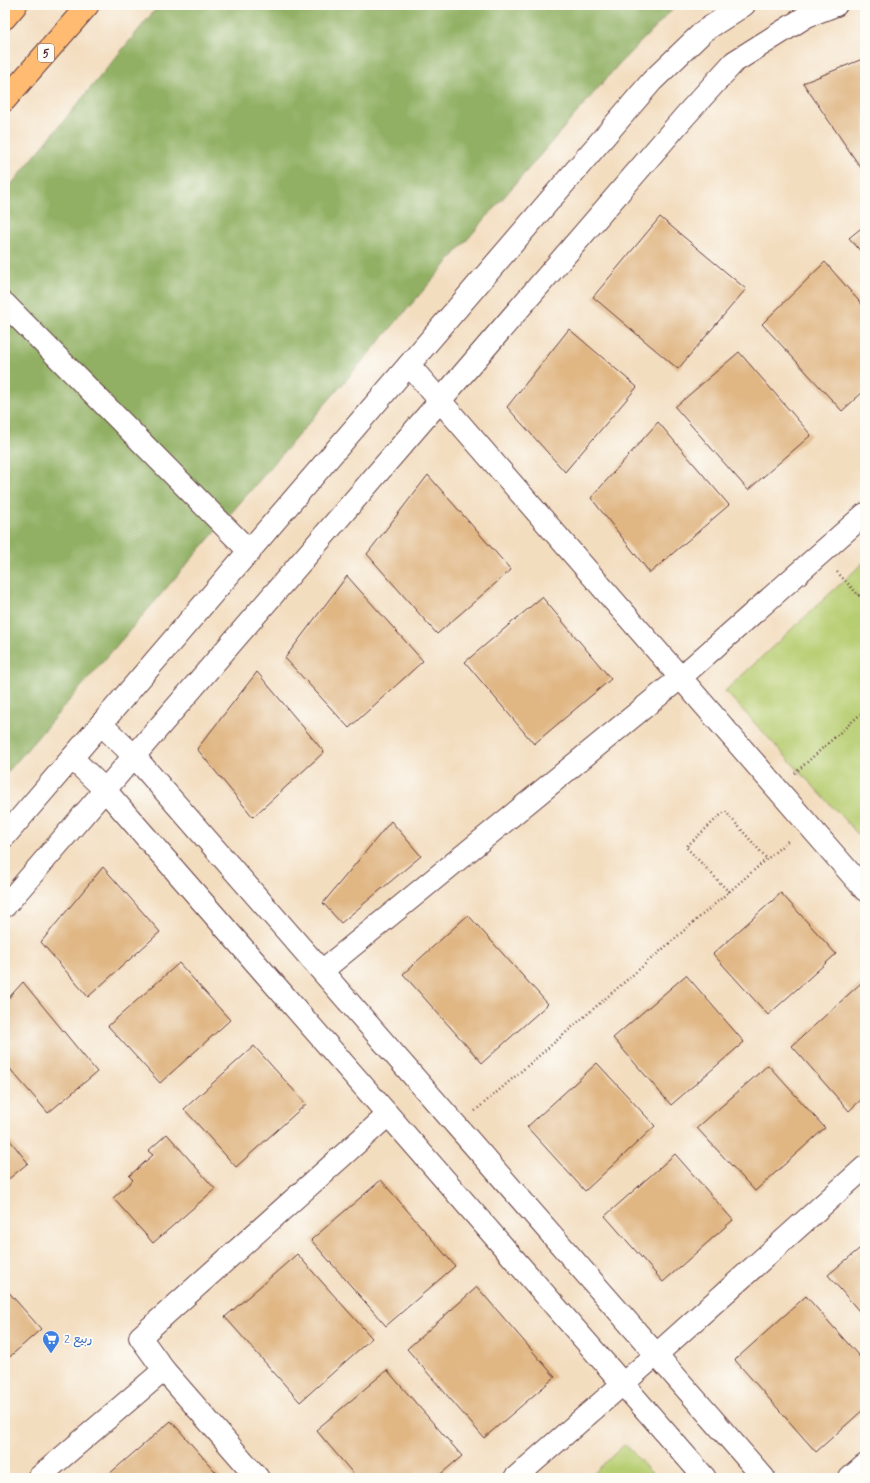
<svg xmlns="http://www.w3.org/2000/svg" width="870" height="1483" viewBox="0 0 870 1483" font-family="Mynerve,'Playpen Sans Arabic',sans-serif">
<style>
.green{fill:#b7cd71;stroke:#80764e}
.forest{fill:#91b063;stroke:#6e6847}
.building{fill:#e0b683}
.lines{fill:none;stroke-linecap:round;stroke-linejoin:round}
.minor-casing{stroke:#633c41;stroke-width:24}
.highway-casing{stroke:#633c41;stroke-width:24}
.path{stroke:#633c41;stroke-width:2.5;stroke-dasharray:1 3;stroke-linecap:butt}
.minor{stroke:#fff;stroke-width:22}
.highway{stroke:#febb71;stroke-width:22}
.labels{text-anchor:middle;stroke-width:3.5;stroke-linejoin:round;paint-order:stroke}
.shield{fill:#fdfcf7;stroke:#806168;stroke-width:1}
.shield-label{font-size:11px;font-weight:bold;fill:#4a1f2b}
.shop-label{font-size:12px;fill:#366cbe;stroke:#fdfcf7;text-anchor:start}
</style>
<rect width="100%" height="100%" fill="#fdfcf7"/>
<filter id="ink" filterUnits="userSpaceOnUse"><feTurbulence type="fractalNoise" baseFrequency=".025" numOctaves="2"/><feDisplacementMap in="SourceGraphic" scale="8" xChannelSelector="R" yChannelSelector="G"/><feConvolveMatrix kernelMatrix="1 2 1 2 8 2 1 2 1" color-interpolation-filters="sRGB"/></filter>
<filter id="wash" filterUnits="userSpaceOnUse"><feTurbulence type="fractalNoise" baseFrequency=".012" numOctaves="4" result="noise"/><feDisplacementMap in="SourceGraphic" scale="16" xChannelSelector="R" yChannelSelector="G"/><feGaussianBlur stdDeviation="0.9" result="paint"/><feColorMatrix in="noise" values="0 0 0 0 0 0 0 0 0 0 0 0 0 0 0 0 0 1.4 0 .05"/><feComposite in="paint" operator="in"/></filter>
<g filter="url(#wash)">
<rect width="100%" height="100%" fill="#f3ddbf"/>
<g class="green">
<path d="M865,561V842L725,691Z"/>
<path d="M625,1444L656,1478H595L592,1475Z"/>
</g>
<path class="forest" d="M159,5H677L618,65L5,775V192Z"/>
<g id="blocks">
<g class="building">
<path d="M865,58V166L861,168L803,83Z"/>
<path d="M660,217L746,289L678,369L593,297Z"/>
<path d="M865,225V256L849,238Z"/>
<path d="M825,262L865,308V390L842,411L762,324Z"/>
<path d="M569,329L637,387L565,472L507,407Z"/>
<path d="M739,352L811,435L748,490L675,407Z"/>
<path d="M658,422L729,505L650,573L591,498Z"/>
<path d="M428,475L511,570L437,634L367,554Z"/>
<path d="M347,576L423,661L349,728L285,658Z"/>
<path d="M542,597L611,679L534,744L465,662Z"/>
<path d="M257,672L324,752L253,817L197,749Z"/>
<path d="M391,821L421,856L341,923L323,903Z"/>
<path d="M103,867L160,932L88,997L41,942Z"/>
<path d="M781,893L836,954L768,1015L713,954Z"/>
<path d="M468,915L548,1004L482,1063L403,974Z"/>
<path d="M179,963L230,1020L160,1083L108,1026Z"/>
<path d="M686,975L744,1042L671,1105L613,1038Z"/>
<path d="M23,982L97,1072L48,1113L5,1063V1002Z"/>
<path d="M861,983L865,988V1096L849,1111L792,1046Z"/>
<path d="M254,1046L306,1104L236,1167L184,1109Z"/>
<path d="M597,1063L655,1126L585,1191L527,1127Z"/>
<path d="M768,1065L825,1128L755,1191L697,1128Z"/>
<path d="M5,1134L28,1163L5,1182Z"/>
<path d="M167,1134L215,1189L153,1243L113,1198L133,1180L129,1176L153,1155L148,1151Z"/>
<path d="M675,1154L733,1220L663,1282L605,1216Z"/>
<path d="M381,1180L455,1266L386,1326L311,1240Z"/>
<path d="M865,1244V1318L828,1275Z"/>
<path d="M297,1254L372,1338L300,1402L225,1317Z"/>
<path d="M477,1287L555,1377L484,1438L407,1349Z"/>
<path d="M5,1288L41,1329L5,1361Z"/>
<path d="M806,1296L865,1363V1408L816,1452L735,1360Z"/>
<path d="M387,1370L462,1456L436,1478H357L316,1430Z"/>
<path d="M171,1421L221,1478H112L109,1474Z"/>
</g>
</g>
</g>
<g filter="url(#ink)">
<use href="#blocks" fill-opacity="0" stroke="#633c41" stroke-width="1"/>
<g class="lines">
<defs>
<g id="minor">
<path d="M5,304L250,552"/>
<path d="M409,365L865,890"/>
<path d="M101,724L134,756L764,1478"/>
<path d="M72,758L105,790L705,1478"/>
<path d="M5,836L652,81L704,31L744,5"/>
<path d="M5,906L685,116L734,62L807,16L836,5"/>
<path d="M323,970L680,678L865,514"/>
<path d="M38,1478L164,1370"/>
<path d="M258,1478L164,1370L140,1337L388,1115"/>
<path d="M515,1478L657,1354L865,1167"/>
<path d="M850,1478L865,1465"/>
</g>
<g id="highway">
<path d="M5,18L16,5"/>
<path d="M5,100L88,5"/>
</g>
</defs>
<use href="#minor" class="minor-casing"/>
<use href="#highway" class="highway-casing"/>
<g class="path">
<path d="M837,572L865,602"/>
<path d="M858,595L865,590"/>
<path d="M795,773L865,710"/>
<path d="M729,892L686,847L725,811L767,859"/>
<path d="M475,1111L789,840"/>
</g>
<use href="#minor" class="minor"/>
<use href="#highway" class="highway"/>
</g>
</g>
<defs>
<symbol id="supermarket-pin" viewBox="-11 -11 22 30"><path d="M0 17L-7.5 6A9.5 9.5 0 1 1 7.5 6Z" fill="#3f7fe0" stroke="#fdfcf7"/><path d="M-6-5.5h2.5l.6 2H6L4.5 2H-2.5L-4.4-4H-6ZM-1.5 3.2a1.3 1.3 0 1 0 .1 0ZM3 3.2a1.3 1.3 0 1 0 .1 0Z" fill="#fff"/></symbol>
</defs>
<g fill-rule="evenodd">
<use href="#supermarket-pin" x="41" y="1329" width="20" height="27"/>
</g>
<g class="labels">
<rect class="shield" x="38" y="44" width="16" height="18" rx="3"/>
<g class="shield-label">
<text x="46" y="57">5</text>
</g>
<g class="shop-label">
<text x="64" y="1343">ربيع 2</text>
</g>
</g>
<rect width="870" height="1483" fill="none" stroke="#fdfcf7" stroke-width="20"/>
</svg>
